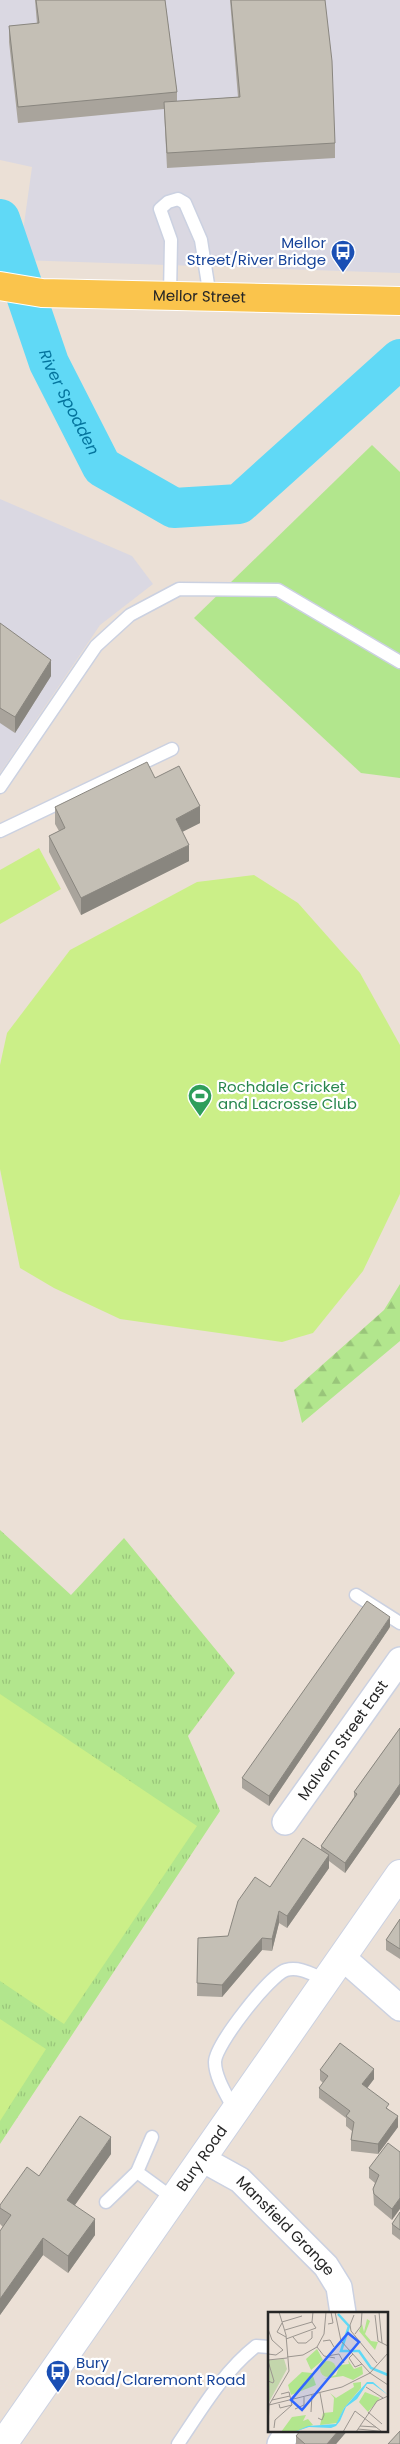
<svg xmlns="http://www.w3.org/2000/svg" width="400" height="2444" viewBox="0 0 400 2444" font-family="Poppins,sans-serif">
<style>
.industrial{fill:#dad8e2}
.grass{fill:url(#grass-tufts)}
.forest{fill:url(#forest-firs)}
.garden{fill:#b2e68d}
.pitch{fill:#cbef88}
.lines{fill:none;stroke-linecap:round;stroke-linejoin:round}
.river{stroke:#60d9f6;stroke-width:40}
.lane-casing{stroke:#cbd1e1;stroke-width:15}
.street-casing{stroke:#cbd1e1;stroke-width:28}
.secondary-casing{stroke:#cbd1e1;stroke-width:30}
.primary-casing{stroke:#fff;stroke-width:30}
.lane{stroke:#fff;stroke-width:12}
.street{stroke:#fff;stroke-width:25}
.secondary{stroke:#fff;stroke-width:28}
.primary{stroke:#fac44c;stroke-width:28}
.wall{fill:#a9a49c}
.shaded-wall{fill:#89867f}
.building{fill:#c4bfb5;stroke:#89867f}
.labels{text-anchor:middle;stroke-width:4.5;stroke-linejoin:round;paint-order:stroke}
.transit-label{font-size:15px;fill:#164399;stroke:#fff;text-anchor:end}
.street-label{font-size:15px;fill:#262626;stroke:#fff}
.leisure-label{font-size:15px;fill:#27864d;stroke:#fff;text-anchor:start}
.water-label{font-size:16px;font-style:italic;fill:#04749d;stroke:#fff}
.inset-river{fill:none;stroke:#60d9f6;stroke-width:2.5}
.inset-road{fill:none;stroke:#9c9690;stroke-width:1}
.view{fill:#2f65ff;fill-opacity:0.15;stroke:#2f65ff;stroke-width:2.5}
.inset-edge{fill:none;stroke:#262626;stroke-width:2.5}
</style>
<defs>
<pattern id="grass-tufts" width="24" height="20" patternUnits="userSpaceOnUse" patternTransform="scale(1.25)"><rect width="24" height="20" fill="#b2e68d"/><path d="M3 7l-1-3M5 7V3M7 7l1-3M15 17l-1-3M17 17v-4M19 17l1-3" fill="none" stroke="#99c57a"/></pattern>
<pattern id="forest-firs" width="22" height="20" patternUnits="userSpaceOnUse" patternTransform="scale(1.25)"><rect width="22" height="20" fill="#b2e68d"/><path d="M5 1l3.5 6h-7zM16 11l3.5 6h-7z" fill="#99c57a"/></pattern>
</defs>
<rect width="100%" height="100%" fill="#ebe0d6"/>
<g class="industrial">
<path d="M0,0H400V273L19,260L32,167L0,160Z"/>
<path d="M0,499L132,556L153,584L100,625L0,773Z"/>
</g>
<path class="grass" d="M0,1530L71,1595L124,1538L235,1673L188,1736L220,1811L0,2144Z"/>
<path class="forest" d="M400,1284V1341L302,1423L294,1390L384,1310Z"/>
<path class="garden" d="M372,445L400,472V778L361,773L194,618Z"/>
<g class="pitch">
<path d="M39,848L61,889L0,924V870Z"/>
<path d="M254,875L298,903L360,973L400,1045V1194L363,1271L313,1333L282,1342L120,1319L54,1288L20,1268L0,1169V1065L7,1033L70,950L197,882Z"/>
<path d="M0,1694L197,1826L64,2024L0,1981Z"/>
<path d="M0,2019L46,2049L0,2121Z"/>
</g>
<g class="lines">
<path class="river" id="s1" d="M0,219L49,363L102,467L174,508L239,504L400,359"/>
<defs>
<g id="lane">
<path d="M170,296L171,240L160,209L168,202L178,199L185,203L201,240L210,297"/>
<path d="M0,787L96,646L130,615L179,589L278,590L400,662"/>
<path d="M0,831L172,749"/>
<path d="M356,1595L400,1623"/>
<path d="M235,2111C228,2097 215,2078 215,2062C215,2045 270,1975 286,1970C300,1966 313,1975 326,1980"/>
<path d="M137,2172L174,2199"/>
<path d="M106,2202L137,2172L152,2137"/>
<path d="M178,2444C201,2410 223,2372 256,2346L269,2347"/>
</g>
<g id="street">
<path id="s2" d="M285,1822L400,1660"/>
<path d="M342,1957L400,2008"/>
<path id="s3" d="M202,2159L240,2180L326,2266L339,2287L343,2313"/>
<path d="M280,2444L289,2430"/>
</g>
<g id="secondary">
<path id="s4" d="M3,2444L400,1874"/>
</g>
<g id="primary">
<path id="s5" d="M0,286L42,293L400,301"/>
</g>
</defs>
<use href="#lane" class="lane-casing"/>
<use href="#street" class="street-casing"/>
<use href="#secondary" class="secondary-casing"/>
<use href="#primary" class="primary-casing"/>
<use href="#lane" class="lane"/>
<use href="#street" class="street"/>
<use href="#secondary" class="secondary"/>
<use href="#primary" class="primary"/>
</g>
<g class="wall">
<path d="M35,0H165L177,92V101L238,97L230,0H325L335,143V158L167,168L164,109L18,123L9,42V26L37,24Z"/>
<path d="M0,623L51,676L15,733L0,723Z"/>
<path d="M155,778L200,823L182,832L189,861L81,915L49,852V836L59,831L55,824V807Z"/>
<path d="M390,1627L269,1806L242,1788V1778Z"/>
<path d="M400,1728V1794L345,1873L329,1861V1868L287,1928L279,1923L272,1951L262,1950L222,1997L197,1996L198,1938L228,1936L270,1887L321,1850V1846L354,1797V1792Z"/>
<path d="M400,1919V1959L386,1950V1940Z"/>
<path d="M320,2070L374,2079L367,2088L389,2110L398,2127L378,2154L351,2151V2140L352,2131L346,2126V2118L319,2098V2088L323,2083L320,2080Z"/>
<path d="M400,2152L392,2220L374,2205L373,2189L375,2183L369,2178V2168Z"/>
<path d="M111,2154L75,2205L95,2235L68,2273L43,2255L0,2315V2231L3,2227L0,2224V2205L39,2176Z"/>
<path d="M400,2212V2240L392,2234V2224Z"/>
<path d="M301,2430H348L336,2444H296V2436Z"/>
</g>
<g class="shaded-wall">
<path d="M51,660V676L15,733V717Z"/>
<path d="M200,806V823L176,835V819Z"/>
<path d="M189,845V861L81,915V898Z"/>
<path d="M390,1617V1627L269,1806V1796Z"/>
<path d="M400,1784V1794L345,1873V1863Z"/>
<path d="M329,1855V1868L287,1928V1916Z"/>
<path d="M279,1911V1923L272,1951V1939Z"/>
<path d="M262,1938V1950L222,1997V1985Z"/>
<path d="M374,2069V2079L362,2095V2084Z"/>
<path d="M398,2116V2127L378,2154V2144Z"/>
<path d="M111,2137V2154L67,2216V2200Z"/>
<path d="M400,2198V2209L392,2220V2209Z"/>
<path d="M95,2219V2235L68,2273V2256Z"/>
<path d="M43,2238V2255L0,2315V2299Z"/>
<path d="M339,2430H348L336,2444H327Z"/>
</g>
<g class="building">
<path d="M36,0H165L177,92L18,107L9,26L39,23Z"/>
<path d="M231,0H325L332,61L335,143L167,153L164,102L240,97Z"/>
<path d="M0,623L51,660L15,717L0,708Z"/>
<path d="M147,762L155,778L179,766L200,806L176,819L189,845L81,898L49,836L65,828L55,807Z"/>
<path d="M367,1601L390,1617L269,1796L242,1778Z"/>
<path d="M400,1728V1784L345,1863L321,1846L357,1794L354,1792Z"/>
<path d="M303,1838L329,1855L287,1916L279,1911L272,1939L262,1938L222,1985L197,1983L198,1938L228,1936L238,1901L255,1877L270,1887Z"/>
<path d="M400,1919V1949L386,1940Z"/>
<path d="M340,2043L374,2069L362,2084L389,2104L386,2108L398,2116L378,2144L351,2140L354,2122L346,2116L350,2111L319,2088L328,2076L320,2070Z"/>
<path d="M80,2116L111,2137L67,2200L95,2219L68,2256L43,2238L0,2299V2231L11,2215L0,2208V2205L27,2167L39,2176Z"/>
<path d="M388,2143L400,2152V2198L392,2209L374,2194L373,2189L379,2175L369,2168Z"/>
<path d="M400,2212V2230L392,2224Z"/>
<path d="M301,2430H339L327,2444H305L296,2436Z"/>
<path d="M400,2431V2444H388Z"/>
</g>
<defs>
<symbol id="bus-pin" viewBox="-11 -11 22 30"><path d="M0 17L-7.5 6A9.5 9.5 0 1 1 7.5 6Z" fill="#1a4fb4" stroke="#fff"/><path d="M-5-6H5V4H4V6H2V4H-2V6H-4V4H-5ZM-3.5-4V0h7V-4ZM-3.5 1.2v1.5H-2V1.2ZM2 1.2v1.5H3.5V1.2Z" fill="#fff"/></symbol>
<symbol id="stadium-pin" viewBox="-11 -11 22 30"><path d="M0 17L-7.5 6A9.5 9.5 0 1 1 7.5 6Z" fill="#2e9e5b" stroke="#fff"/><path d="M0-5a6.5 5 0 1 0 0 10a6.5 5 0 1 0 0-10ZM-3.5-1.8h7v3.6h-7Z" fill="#fff"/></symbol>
</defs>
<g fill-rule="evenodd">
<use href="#bus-pin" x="329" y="238" width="28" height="38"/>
<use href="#stadium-pin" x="186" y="1082" width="28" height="38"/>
<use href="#bus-pin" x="44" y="2358" width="28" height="38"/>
</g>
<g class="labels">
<g class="transit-label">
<text x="326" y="248">Mellor<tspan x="326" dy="17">Street/River Bridge</tspan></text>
<text x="76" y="2368" text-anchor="start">Bury<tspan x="76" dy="17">Road/Claremont Road</tspan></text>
</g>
<g class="street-label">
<text dy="5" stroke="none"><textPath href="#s5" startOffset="200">Mellor Street</textPath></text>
<text dy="5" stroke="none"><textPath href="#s2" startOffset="100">Malvern Street East</textPath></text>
<text dy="5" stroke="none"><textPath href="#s4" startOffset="348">Bury Road</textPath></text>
<text dy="5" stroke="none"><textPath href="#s3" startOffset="108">Mansfield Grange</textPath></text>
</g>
<g class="leisure-label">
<text x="218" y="1092">Rochdale Cricket<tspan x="218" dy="17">and Lacrosse Club</tspan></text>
</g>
<g class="water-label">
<text dy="6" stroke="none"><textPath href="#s1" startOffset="196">River Spodden</textPath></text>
</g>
</g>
<g transform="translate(268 2312)">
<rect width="120" height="120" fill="#ebe0d6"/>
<path d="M34,60L44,61L48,73L23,83L20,73Z" fill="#b2e68d"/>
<path d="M99,7L102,9L97,22L103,29L110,30L107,38L91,19L94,12L96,20ZM80,48L86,57L94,54L95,62L85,68L75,64L55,67L68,63L72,53L81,52ZM93,70V76L76,96L69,111L52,113L55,101L65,100L66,86L62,81L68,86L86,75L85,71ZM38,103L35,109L40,107L45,113L26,120H13L24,105Z" fill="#b2e68d"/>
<path d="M16,47L19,57L0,92V48Z" fill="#c3d6ac"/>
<path d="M49,37L55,48L43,58L38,47ZM97,80L112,86L100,100L91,90Z" fill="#b2e68d"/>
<path d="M52 57a8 8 0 1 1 16 0a8 8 0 1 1-16 0Z" fill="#cbef88"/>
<path d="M99,70H105L120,83L105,72H99L89,87L78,95L72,109L68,114L63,116L41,115L26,120L40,114L68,112L76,96Z" fill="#60d9f6"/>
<path class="inset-river" d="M70,2L81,14L73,39H91L103,56L120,63"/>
<path class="inset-road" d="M67,0L73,29L102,61L120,73M111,0L114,31M86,3L82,13L83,19L109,51M107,3L110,29L120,34M14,10L34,4M14,11L9,20L18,25M60,12L65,11L63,0M0,17L4,28L15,38M17,18L44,10M87,22L93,14L94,0M25,25L30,31H38L44,26V19M18,27L48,16L44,10L45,0M55,29L62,28L66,35M49,35L56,44L67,46M0,42L8,43L15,38M85,42L81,46L87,55L94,52M59,44L71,42L76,51M19,45L35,43L49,35L56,22L58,0M0,48L19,46M0,49L6,69L5,71L0,69M102,61L120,41M98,75L115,86M4,88L22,84M11,92L12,96L24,93M1,93L74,75L102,61M27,97L36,93V85M43,100L44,83M100,100L114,112M50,106L54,108L56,103L52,81M92,114L108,115M0,116L1,93L21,59L18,23L11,0M6,116L7,108L24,93L21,80L13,82M90,117L120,120M75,120L87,99L113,119M88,120L109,89L120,84"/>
<path class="view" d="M80,21L91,30L34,98L23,88Z"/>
<rect width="120" height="120" class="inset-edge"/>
</g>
</svg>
